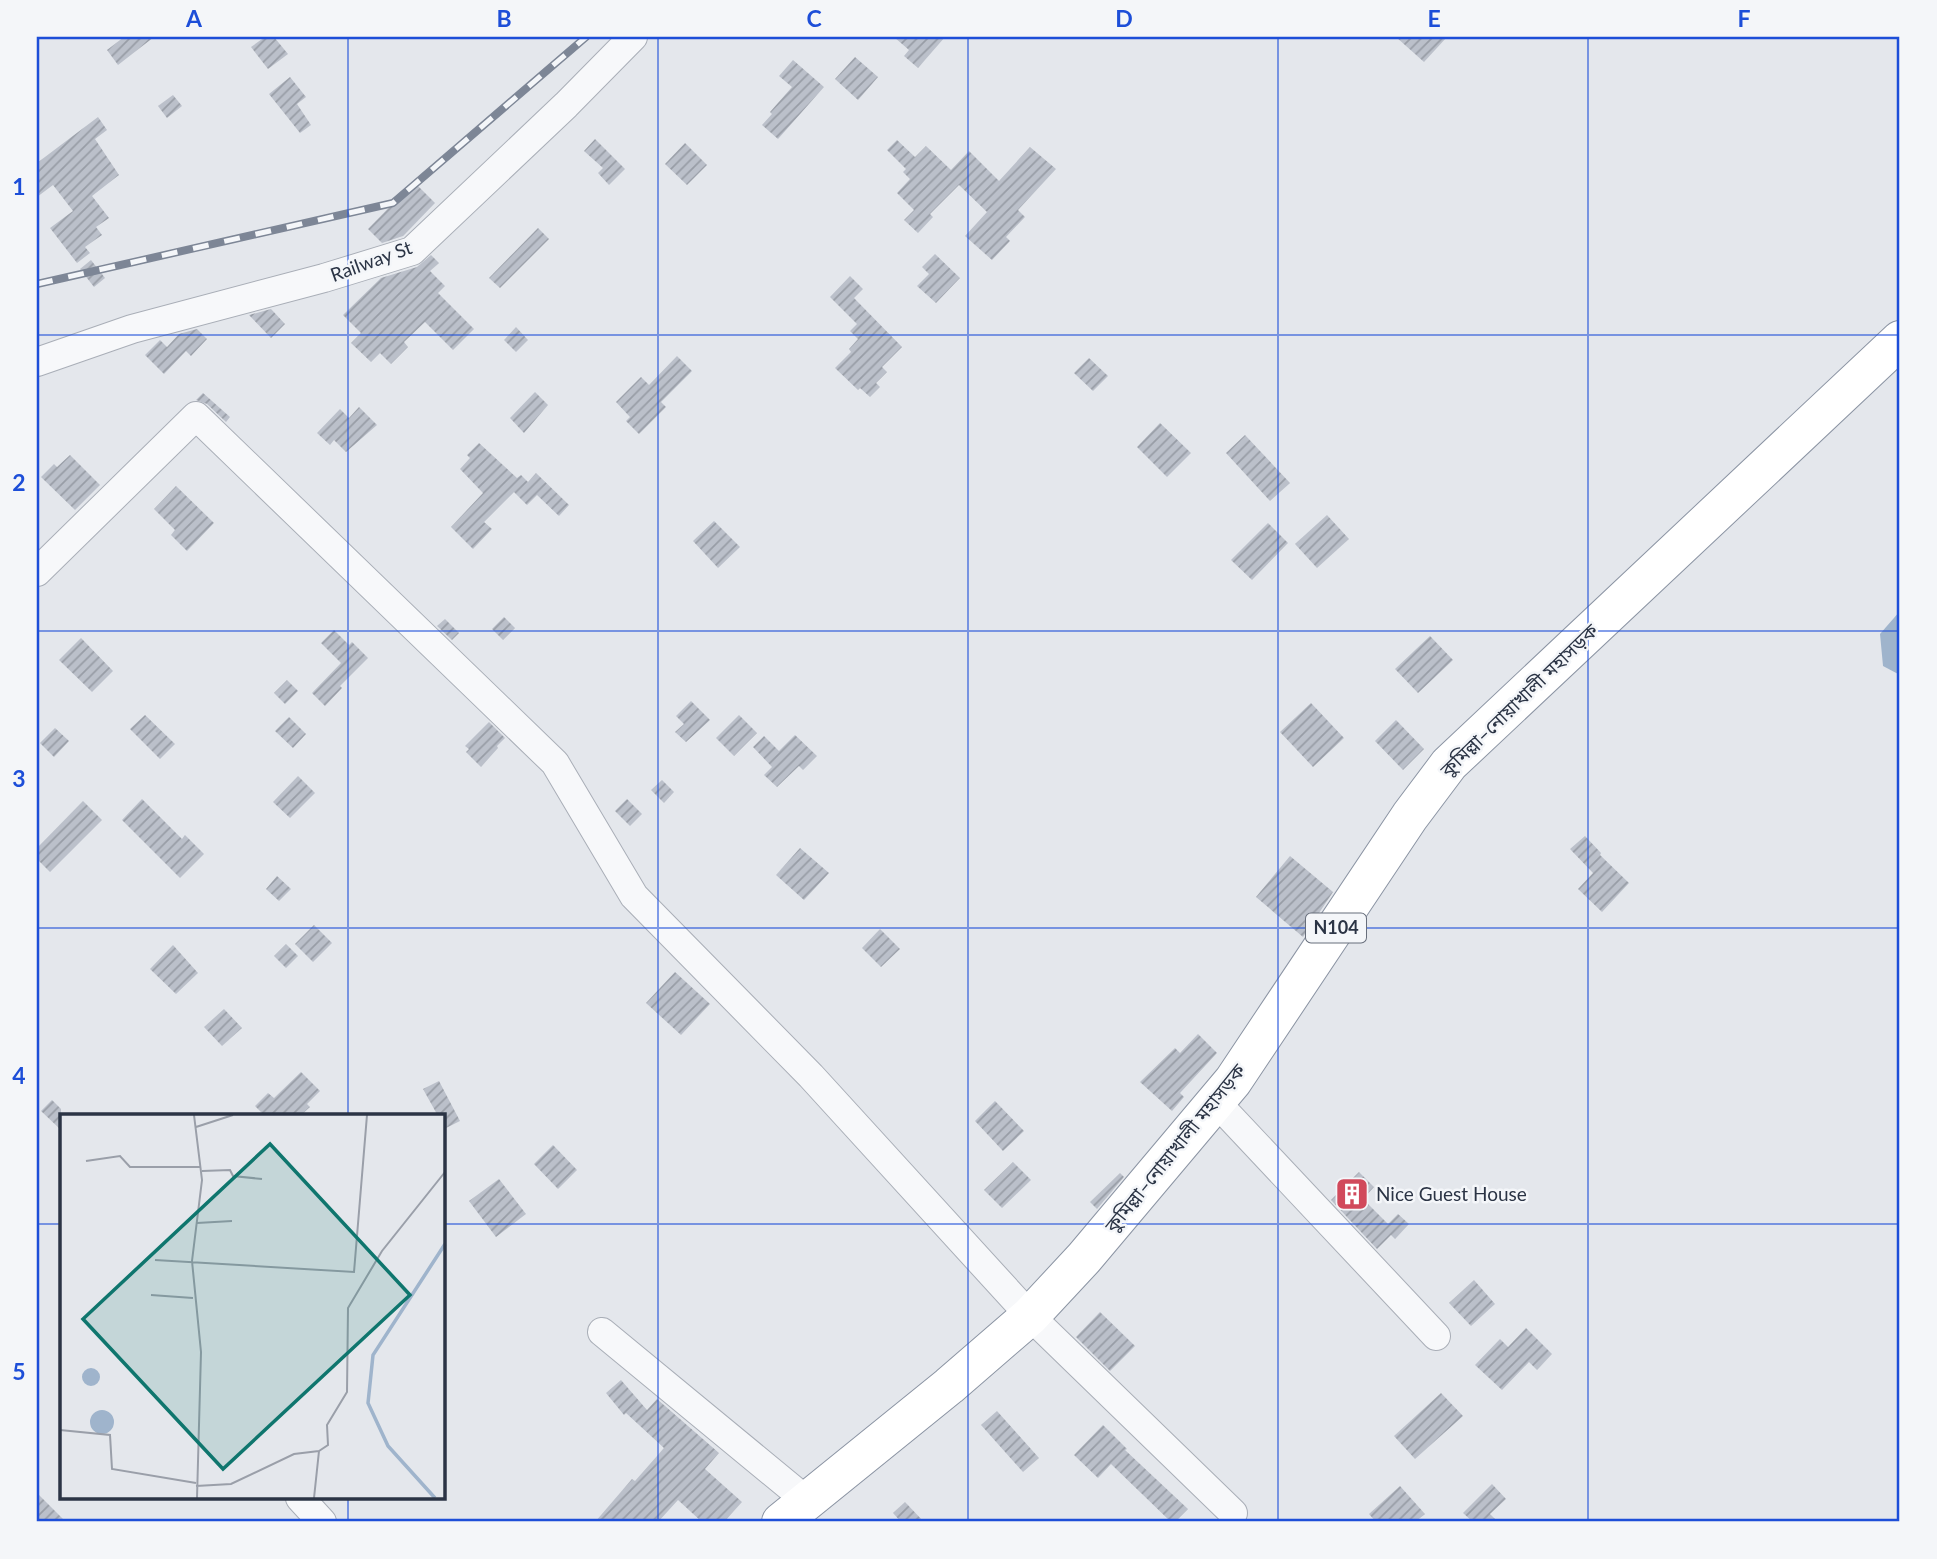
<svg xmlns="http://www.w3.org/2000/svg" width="1937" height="1559" viewBox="0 0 1937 1559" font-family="Lato,'Noto Sans Bengali',sans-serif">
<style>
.water{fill:#9fb4cc}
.building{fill:url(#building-hatch)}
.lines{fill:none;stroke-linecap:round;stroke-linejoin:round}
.minor-casing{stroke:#a9aeb7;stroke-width:30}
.highway-casing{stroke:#8b94a3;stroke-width:40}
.minor{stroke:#f7f8fa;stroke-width:28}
.highway{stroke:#fff;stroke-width:38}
.rail-casing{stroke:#7d8696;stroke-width:8}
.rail{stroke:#f4f6f9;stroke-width:5;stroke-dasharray:16;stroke-linecap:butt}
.grid{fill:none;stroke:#1d4ed8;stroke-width:2;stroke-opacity:0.55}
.labels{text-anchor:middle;stroke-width:5;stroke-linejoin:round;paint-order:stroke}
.shield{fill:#f4f6f9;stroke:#676e7b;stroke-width:2}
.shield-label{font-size:18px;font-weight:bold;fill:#2b3445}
.street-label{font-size:19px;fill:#2b3445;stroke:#f4f6f9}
.poi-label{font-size:19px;fill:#2b3445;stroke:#f4f6f9;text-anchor:start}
.inset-river{fill:none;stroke:#9fb4cc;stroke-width:3.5}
.inset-road{fill:none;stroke:#9a9fa9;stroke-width:2}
.view{fill:#0f766e;fill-opacity:0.15;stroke:#0f766e;stroke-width:3.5}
.inset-edge{fill:none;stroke:#2b3445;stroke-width:3.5}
.neatline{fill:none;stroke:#1d4ed8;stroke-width:2.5}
.grid-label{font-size:23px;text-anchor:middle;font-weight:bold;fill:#1d4ed8}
</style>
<defs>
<pattern id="building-hatch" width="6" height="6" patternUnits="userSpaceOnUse" patternTransform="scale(1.75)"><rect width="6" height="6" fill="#bbc0ca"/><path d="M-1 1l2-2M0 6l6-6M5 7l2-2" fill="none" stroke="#989da6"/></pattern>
</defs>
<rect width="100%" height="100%" fill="#e4e7ec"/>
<path class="water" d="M1900,611V675L1883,666L1880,634Z"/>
<g class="building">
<path d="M124,37H154L118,65L107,50Z"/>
<path d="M265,37H274L288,54L268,69L251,47Z"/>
<path d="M894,37H945L918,68L904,56L909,50Z"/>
<path d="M1396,37H1447L1424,62Z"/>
<path d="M855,57L878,77L858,100L835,79Z"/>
<path d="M793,60L824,87L778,139L762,125L772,114L770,112L792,87L779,76Z"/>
<path d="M290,77L306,97L297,104L311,125L300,133L269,94Z"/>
<path d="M173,95L182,106L167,118L158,106Z"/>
<path d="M98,117L107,130L95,139L119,175L92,196L109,218L96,227L102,235L85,247L90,253L77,263L50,228L73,211L53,185L37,197V163Z"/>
<path d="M595,139L625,169L609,185L598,173L603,168L584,151Z"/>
<path d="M897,140L915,157L926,146L951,170L969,151L999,181L1030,147L1056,169L1018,210L1025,217L1006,237L1010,241L992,260L965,236L987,212L959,185L930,214L933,217L918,233L904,220L914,210L897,193L910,179L903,172L906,169L887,150Z"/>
<path d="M685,143L707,165L687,185L665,164Z"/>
<path d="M414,182L435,203L403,236L382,243L368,229Z"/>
<path d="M538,228L549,239L500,288L489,278Z"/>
<path d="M935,254L960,278L936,303L917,286L929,274L922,267Z"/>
<path d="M431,255L439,263L430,271L445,286L438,293L474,329L453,350L425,322L404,342L408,347L391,364L380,353L371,362L351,343L361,333L343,315L381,278L417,267Z"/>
<path d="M91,260L105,278L94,287L80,269Z"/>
<path d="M850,276L863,289L854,298L902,347L882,367L887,372L876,383L880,387L870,397L860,388L858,390L835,368L851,352L849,349L858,339L850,331L857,324L830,297Z"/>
<path d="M271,309L285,324L271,338L249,315Z"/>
<path d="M516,327L528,340L516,352L504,340Z"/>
<path d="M197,329L207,339L191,356L186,351L164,374L145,355L160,340L167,347L179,334Z"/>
<path d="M677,356L692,371L661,402L666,407L639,434L626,421L630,417L616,402L641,377L649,385Z"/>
<path d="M1089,358L1108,376L1093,391L1074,373Z"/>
<path d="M535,392L548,405L524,433L510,418Z"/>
<path d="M203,393L230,417L226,422L207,404L196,400Z"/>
<path d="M359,407L377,425L346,452L334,440L330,445L317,433L340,409L349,418Z"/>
<path d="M1160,423L1191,453L1167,477L1137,447Z"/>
<path d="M1245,435L1290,483L1270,501L1226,453Z"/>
<path d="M479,443L517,478L521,475L528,482L536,473L569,505L559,516L537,495L527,505L514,492L484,522L492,529L473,549L451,527L483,493L460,469L470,458L467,455Z"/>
<path d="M70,455L100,485L75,510L41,477L54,464L57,467Z"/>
<path d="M176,486L214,523L187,551L171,535L175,530L154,509Z"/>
<path d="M1327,515L1349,539L1317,568L1295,544Z"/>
<path d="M714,521L740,547L718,568L693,541Z"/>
<path d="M1268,523L1288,543L1252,580L1231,560Z"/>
<path d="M504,617L515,628L503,640L492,629Z"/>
<path d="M445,619L459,633L452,640L437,626Z"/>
<path d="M334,630L349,645L352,642L368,658L340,686L342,688L325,706L312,693L341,663L321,643Z"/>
<path d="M1430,636L1453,660L1418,693L1395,669Z"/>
<path d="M81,638L113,671L92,692L59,660Z"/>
<path d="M287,680L298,691L285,704L274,693Z"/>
<path d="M691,701L710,720L686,742L675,732L684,724L676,716Z"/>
<path d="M1311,703L1344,738L1313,767L1280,732Z"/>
<path d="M145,715L175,744L160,759L130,729Z"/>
<path d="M739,715L757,733L734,756L716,738Z"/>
<path d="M289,717L306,734L293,748L275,731Z"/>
<path d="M1396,720L1424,749L1403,770L1375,741Z"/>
<path d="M489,722L505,738L497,746L498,748L481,767L466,752L469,749L465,746Z"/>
<path d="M55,728L69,741L54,757L40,743Z"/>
<path d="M795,735L817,756L803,770L799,766L777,787L764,775L772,767L753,747L764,736L779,751Z"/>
<path d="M298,776L315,793L290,818L273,802Z"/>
<path d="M662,780L674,792L664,803L651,790Z"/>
<path d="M142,799L182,839L185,835L204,854L180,878L122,820Z"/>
<path d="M627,799L642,814L630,826L615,811Z"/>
<path d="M83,801L102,820L50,872L37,859V848Z"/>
<path d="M1585,836L1601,853L1600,855L1629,883L1602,912L1578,889L1593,873L1570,849Z"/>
<path d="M800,848L829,873L804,900L776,875Z"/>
<path d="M1290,856L1333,892L1303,937L1256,897Z"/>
<path d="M277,876L291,889L279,901L266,889Z"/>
<path d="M314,925L332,943L313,962L295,944Z"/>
<path d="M880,929L900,949L881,967L862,948Z"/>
<path d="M286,944L298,956L286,968L274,956Z"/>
<path d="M173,945L198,973L176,994L150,969Z"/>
<path d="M675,972L710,1004L681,1035L646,1003Z"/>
<path d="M224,1009L242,1028L222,1046L204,1027Z"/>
<path d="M1198,1034L1217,1053L1180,1093L1184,1097L1172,1111L1140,1082L1175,1048L1180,1053Z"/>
<path d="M301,1072L320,1091L307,1104L310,1107L300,1116H265L255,1106L268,1093L274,1098Z"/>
<path d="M439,1081L460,1121L444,1129L443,1116H438L423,1089Z"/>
<path d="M52,1100L61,1109V1130L41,1111Z"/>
<path d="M995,1101L1024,1131L1003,1151L975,1121Z"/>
<path d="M553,1145L577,1170L558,1189L534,1164Z"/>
<path d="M1013,1162L1031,1180L1002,1208L984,1190Z"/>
<path d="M1359,1172L1374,1187L1363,1199L1388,1224L1398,1214L1409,1224L1395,1239L1391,1235L1377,1249L1331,1200Z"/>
<path d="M1120,1173L1124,1177L1097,1209L1090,1202Z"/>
<path d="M499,1179L526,1214L496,1237L469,1201Z"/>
<path d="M1474,1280L1495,1304L1471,1326L1449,1303Z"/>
<path d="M1100,1312L1135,1346L1110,1371L1076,1337Z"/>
<path d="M1526,1328L1552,1354L1537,1370L1529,1362L1502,1390L1475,1365L1500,1339L1508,1347Z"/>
<path d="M621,1380L647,1410L657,1399L719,1453L705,1469L742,1502L724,1522H702L678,1500L658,1522H595L632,1479L635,1481L664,1448L626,1413L624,1415L606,1393Z"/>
<path d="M1441,1393L1463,1416L1415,1459L1394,1436Z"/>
<path d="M997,1411L1039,1458L1023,1472L981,1425Z"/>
<path d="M1103,1425L1127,1449L1125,1450L1188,1509L1175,1522H1171L1111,1464L1098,1478L1074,1455Z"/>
<path d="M1492,1484L1506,1499L1490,1514L1498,1522H1473L1463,1513Z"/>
<path d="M1400,1486L1425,1514L1415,1522H1376L1369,1514Z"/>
<path d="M37,1493L66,1522H37Z"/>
<path d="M905,1502L924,1522H901L893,1513Z"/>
</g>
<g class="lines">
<defs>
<g id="minor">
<path d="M37,362L132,329L324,278L412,251L566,105L633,37"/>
<path d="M37,572L196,416L555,763L634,896L811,1076L1030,1316L1233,1513"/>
<path d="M1216,1102L1436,1336"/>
<path d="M602,1332L807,1501"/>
<path d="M300,1498L322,1522"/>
</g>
<path id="highway" d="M781,1522L949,1386L1030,1316L1084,1258L1233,1081L1410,816L1449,764L1900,340"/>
</defs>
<use href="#minor" class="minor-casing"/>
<use href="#highway" class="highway-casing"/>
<use href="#minor" class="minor"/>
<use href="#highway" class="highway"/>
<defs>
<path id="rail" d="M37,284L393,203L586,37"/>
</defs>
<use href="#rail" class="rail-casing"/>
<use href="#rail" class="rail"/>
</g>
<path class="grid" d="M348,37V1116M658,37V1522M968,37V1522M1278,37V1522M1588,37V1522M37,335H1900M37,631H1900M37,928H1900M37,1224H61M443,1224H1900M348,1498V1522"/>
<defs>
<symbol id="building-square" viewBox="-11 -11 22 22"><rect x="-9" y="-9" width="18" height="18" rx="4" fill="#d1495b" stroke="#f4f6f9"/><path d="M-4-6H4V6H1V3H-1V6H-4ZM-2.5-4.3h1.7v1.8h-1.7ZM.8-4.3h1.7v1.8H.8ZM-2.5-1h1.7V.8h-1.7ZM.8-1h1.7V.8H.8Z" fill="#fff"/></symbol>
</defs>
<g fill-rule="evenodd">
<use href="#building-square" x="1333" y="1175" width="38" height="38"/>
</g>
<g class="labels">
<rect class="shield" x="1306" y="913.5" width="60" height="29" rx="5"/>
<g class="shield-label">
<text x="1336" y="934">N104</text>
</g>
<g class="street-label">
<text transform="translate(371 261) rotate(-20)" y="7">Railway St</text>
<text transform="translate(1519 700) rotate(-44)" y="7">কুমিল্লা–নোয়াখালী মহাসড়ক</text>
<text transform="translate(1175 1148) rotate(-51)" y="7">কুমিল্লা–নোয়াখালী মহাসড়ক</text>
</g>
<g class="poi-label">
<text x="1376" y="1201">Nice Guest House</text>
</g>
</g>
<g transform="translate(60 1114)">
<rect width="385" height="385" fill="#e4e7ec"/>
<path d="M22 263a9 9 0 1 1 18 0a9 9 0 1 1-18 0ZM30 308a12 12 0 1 1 24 0a12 12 0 1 1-24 0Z" fill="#9fb4cc"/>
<path class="inset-river" d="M375,384L328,332L308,289L313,241L385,130"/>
<path class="inset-road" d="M134,1L142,66L132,147L141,238L137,384M136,13L173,1M26,47L60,42L70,53H140M142,57L170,56L173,62L202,65M137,109L172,107M95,146L294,158L307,1M91,181L133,184M0,316L50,321L52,355L136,369M259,337L268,331L267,311L287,278L288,194L322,137L385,58M136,372L171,370L234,340L259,337M254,384L259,337"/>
<path class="view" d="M210,30L350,181L163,355L23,205Z"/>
<rect width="385" height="385" class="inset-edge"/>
</g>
<rect width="1937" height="1559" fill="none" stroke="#f4f6f9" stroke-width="77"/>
<rect x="38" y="38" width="1860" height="1482" class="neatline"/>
<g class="grid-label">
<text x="194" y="27">A</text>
<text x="504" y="27">B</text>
<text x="814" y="27">C</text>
<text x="1124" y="27">D</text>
<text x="1434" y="27">E</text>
<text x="1744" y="27">F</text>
<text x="19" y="195">1</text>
<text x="19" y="491">2</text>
<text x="19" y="787">3</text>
<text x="19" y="1084">4</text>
<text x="19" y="1380">5</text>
</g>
</svg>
